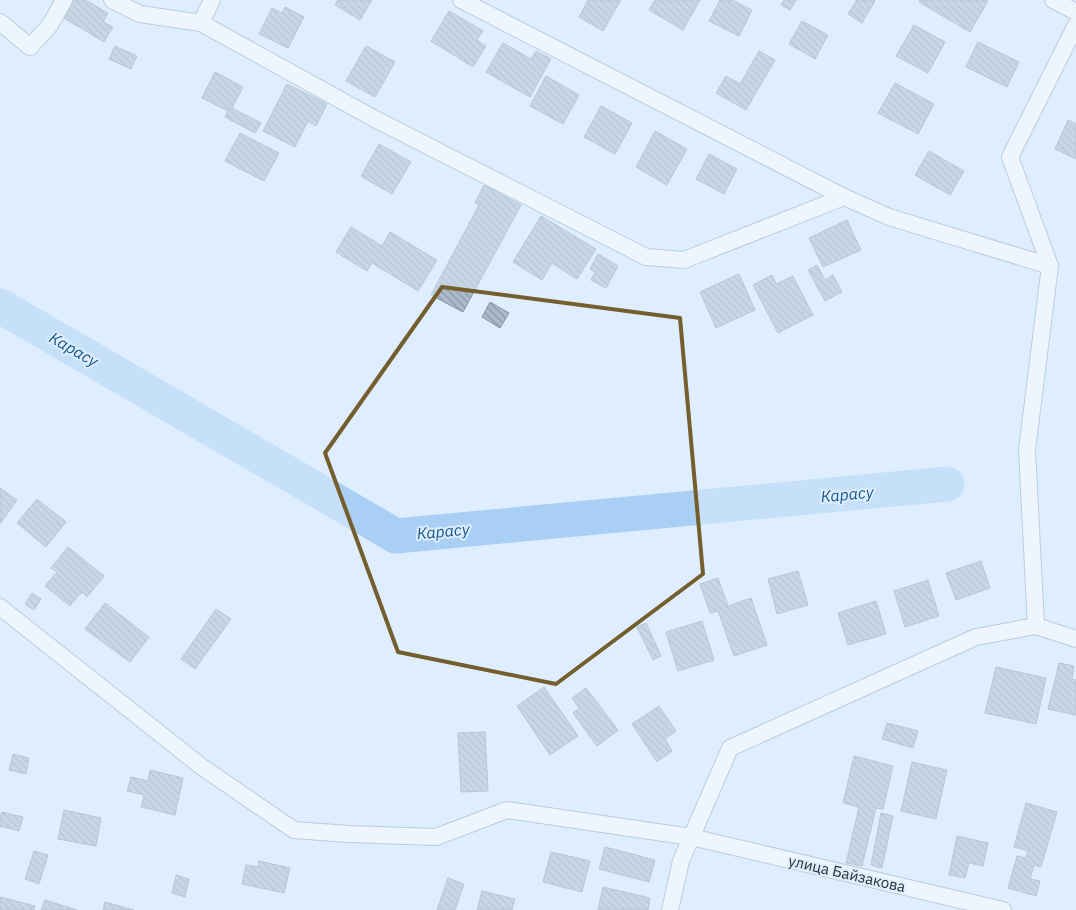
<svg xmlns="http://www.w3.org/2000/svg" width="1076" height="910" viewBox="0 0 1076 910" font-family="'IBM Plex Sans',sans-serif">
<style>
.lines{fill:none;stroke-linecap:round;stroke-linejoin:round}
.river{stroke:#aacff4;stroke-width:35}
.building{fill:url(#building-back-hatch);stroke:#8896a5}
.minor-casing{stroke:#94a2b1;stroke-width:18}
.minor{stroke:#fff;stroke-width:16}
.marked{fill:none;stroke:#755e2e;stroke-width:4;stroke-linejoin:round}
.labels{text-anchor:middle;stroke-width:4;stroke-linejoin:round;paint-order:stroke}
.street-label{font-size:15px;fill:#2a3036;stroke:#dfeefe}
.water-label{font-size:16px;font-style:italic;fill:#12568d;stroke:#dfeefe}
</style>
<defs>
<pattern id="building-back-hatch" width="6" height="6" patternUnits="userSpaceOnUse" patternTransform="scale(1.25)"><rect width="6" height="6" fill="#acbbc9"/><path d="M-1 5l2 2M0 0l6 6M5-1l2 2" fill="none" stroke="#8c98a4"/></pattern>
</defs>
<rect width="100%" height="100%" fill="#dfeefe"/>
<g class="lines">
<path class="river" d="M0,306L396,536L947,484"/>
</g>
<g class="building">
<path d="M72,0H85L108,13L103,22L113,27L104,42L62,17Z"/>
<path d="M338,0H372L360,20L335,5Z"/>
<path d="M588,0H621L603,31L579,17Z"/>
<path d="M655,0H700L683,30L649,10Z"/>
<path d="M720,0H732L752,10L739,36L709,21Z"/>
<path d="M784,0H796L790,10L781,5Z"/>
<path d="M857,0H873L875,1L862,23L848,14Z"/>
<path d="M920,0H986L988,1L970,32L919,2Z"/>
<path d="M285,7L304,17L288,48L259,34L272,8L282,13Z"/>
<path d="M449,11L483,31L477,40L486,46L473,67L431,41Z"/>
<path d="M802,21L828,35L815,59L789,44Z"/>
<path d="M914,25L945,42L928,73L896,56Z"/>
<path d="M978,42L1019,62L1007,87L966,67Z"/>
<path d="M503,43L531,59L536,51L551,59L530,97L486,72Z"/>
<path d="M115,46L137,56L131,69L109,59Z"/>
<path d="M366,46L395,62L375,97L346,81Z"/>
<path d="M759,51L775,60L746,110L716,93L726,76L740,84Z"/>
<path d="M215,72L243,87L232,108L261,123L255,133L225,117L228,111L202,98Z"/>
<path d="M546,76L579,95L563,124L530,106Z"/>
<path d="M895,83L934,104L918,134L878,113Z"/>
<path d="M287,84L327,104L316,126L308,121L295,147L263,131Z"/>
<path d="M601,106L632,123L615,154L584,137Z"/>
<path d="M1068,120L1076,124V159L1055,149Z"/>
<path d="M655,131L687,149L667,185L636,167Z"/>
<path d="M240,133L279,153L264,181L225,161Z"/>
<path d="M379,144L411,162L392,194L361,176Z"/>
<path d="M929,151L964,171L950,195L915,175Z"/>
<path d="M709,154L737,169L724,194L696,179Z"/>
<path d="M484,185L521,205L463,312L431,295L479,205L475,203Z"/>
<path d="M541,216L596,249L577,279L552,263L542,280L513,262Z"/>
<path d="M847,220L861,250L823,267L809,238Z"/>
<path d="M351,227L382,246L390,232L437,260L418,291L372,263L367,271L336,252Z"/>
<path d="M598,254L618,266L606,288L591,280L595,272L590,269Z"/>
<path d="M817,265L825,280L833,275L842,292L825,301L808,270Z"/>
<path d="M739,274L755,310L716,328L700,292Z"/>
<path d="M772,275L776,284L793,276L813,315L778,333L753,285Z"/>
<path d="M490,302L509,313L500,328L482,317Z"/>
<path d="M0,488L17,500L0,524Z"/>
<path d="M37,499L66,522L46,547L17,523Z"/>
<path d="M68,547L104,576L87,597L82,592L70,606L45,586L57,572L51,568Z"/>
<path d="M981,561L990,588L956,600L946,573Z"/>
<path d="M798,571L808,605L777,614L768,579Z"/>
<path d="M718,578L728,606L751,598L767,645L734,656L718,611L710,613L700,584Z"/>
<path d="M928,580L939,616L905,627L894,591Z"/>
<path d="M32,593L41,599L34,610L25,604Z"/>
<path d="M876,601L886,634L848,645L838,613Z"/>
<path d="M105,603L149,637L130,662L85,629Z"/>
<path d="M216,609L231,619L195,669L181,659Z"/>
<path d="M702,621L714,660L678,671L666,632Z"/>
<path d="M646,623L661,656L653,660L637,627Z"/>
<path d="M1059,663L1074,666L1072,679L1076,680V715L1048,709Z"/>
<path d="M996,667L1046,678L1036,724L985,713Z"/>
<path d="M544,687L578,736L550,755L517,706Z"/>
<path d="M586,688L618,730L597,746L573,713L579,708L572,698Z"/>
<path d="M659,706L676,731L665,739L672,751L657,762L632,724Z"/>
<path d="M887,723L918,731L913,748L882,739Z"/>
<path d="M485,732L488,791L461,792L458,733Z"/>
<path d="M13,754L29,758L26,774L9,770Z"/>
<path d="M854,756L893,766L883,809L876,808L862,866L846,863L859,807L843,803Z"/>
<path d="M912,762L947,770L936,819L901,811Z"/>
<path d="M150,770L183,778L175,815L141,807L144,795L127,791L131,777L148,781Z"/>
<path d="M1026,803L1057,812L1041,867L1034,865L1030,879L1040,881L1036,896L1008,888L1017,856L1026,858L1028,851L1014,847Z"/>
<path d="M64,810L101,818L96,846L58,839Z"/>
<path d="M2,812L23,817L19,831L0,826V818Z"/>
<path d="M881,813L893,816L882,868L871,865Z"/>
<path d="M957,836L988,843L983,866L969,863L965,878L949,875Z"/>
<path d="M605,847L655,860L649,882L599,869Z"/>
<path d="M34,851L48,855L39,884L25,879Z"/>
<path d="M551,852L590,861L582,892L543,882Z"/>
<path d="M259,861L290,868L284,893L242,884L246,865L258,867Z"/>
<path d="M176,875L189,879L185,897L172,893Z"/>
<path d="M448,878L464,884L455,910H437Z"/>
<path d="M603,887L650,898L648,910H598Z"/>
<path d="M482,891L515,899L512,910H477Z"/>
<path d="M0,897L35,906L34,910H0Z"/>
<path d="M45,900L77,910H41Z"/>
<path d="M105,902L134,910H103Z"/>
</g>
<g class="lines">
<defs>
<g id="minor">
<path d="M112,0L140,14L201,23L375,119L646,257L684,260L844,197"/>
<path d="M461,0L844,197L889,217L1050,266"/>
<path d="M1053,0L1076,12"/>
<path d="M0,22L30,47L50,25L64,0"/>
<path d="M201,23L212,0"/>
<path d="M0,607L202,767L294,830L348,834L436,837L507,810L691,837L1003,910"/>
<path d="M1036,626L1027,450L1050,266L1010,157L1076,25"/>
<path d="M670,910L681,861L730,748L976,637L1036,626L1076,639"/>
</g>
</defs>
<use href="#minor" class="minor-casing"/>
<use href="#minor" class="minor"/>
</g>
<path d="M0 0H1076V910H0ZM442,287L680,318L703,574L556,684L398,652L325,453Z" fill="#dfeefe" fill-opacity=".55" fill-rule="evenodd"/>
<path class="marked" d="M442,287L680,318L703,574L556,684L398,652L325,453Z"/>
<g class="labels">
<g class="street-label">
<text transform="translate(847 874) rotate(13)" y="5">улица Байзакова</text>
</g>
<g class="water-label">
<text transform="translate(74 349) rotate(30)" y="6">Карасу</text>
<text transform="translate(847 494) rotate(-5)" y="6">Карасу</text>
<text transform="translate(443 531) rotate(-5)" y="6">Карасу</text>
</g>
</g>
</svg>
